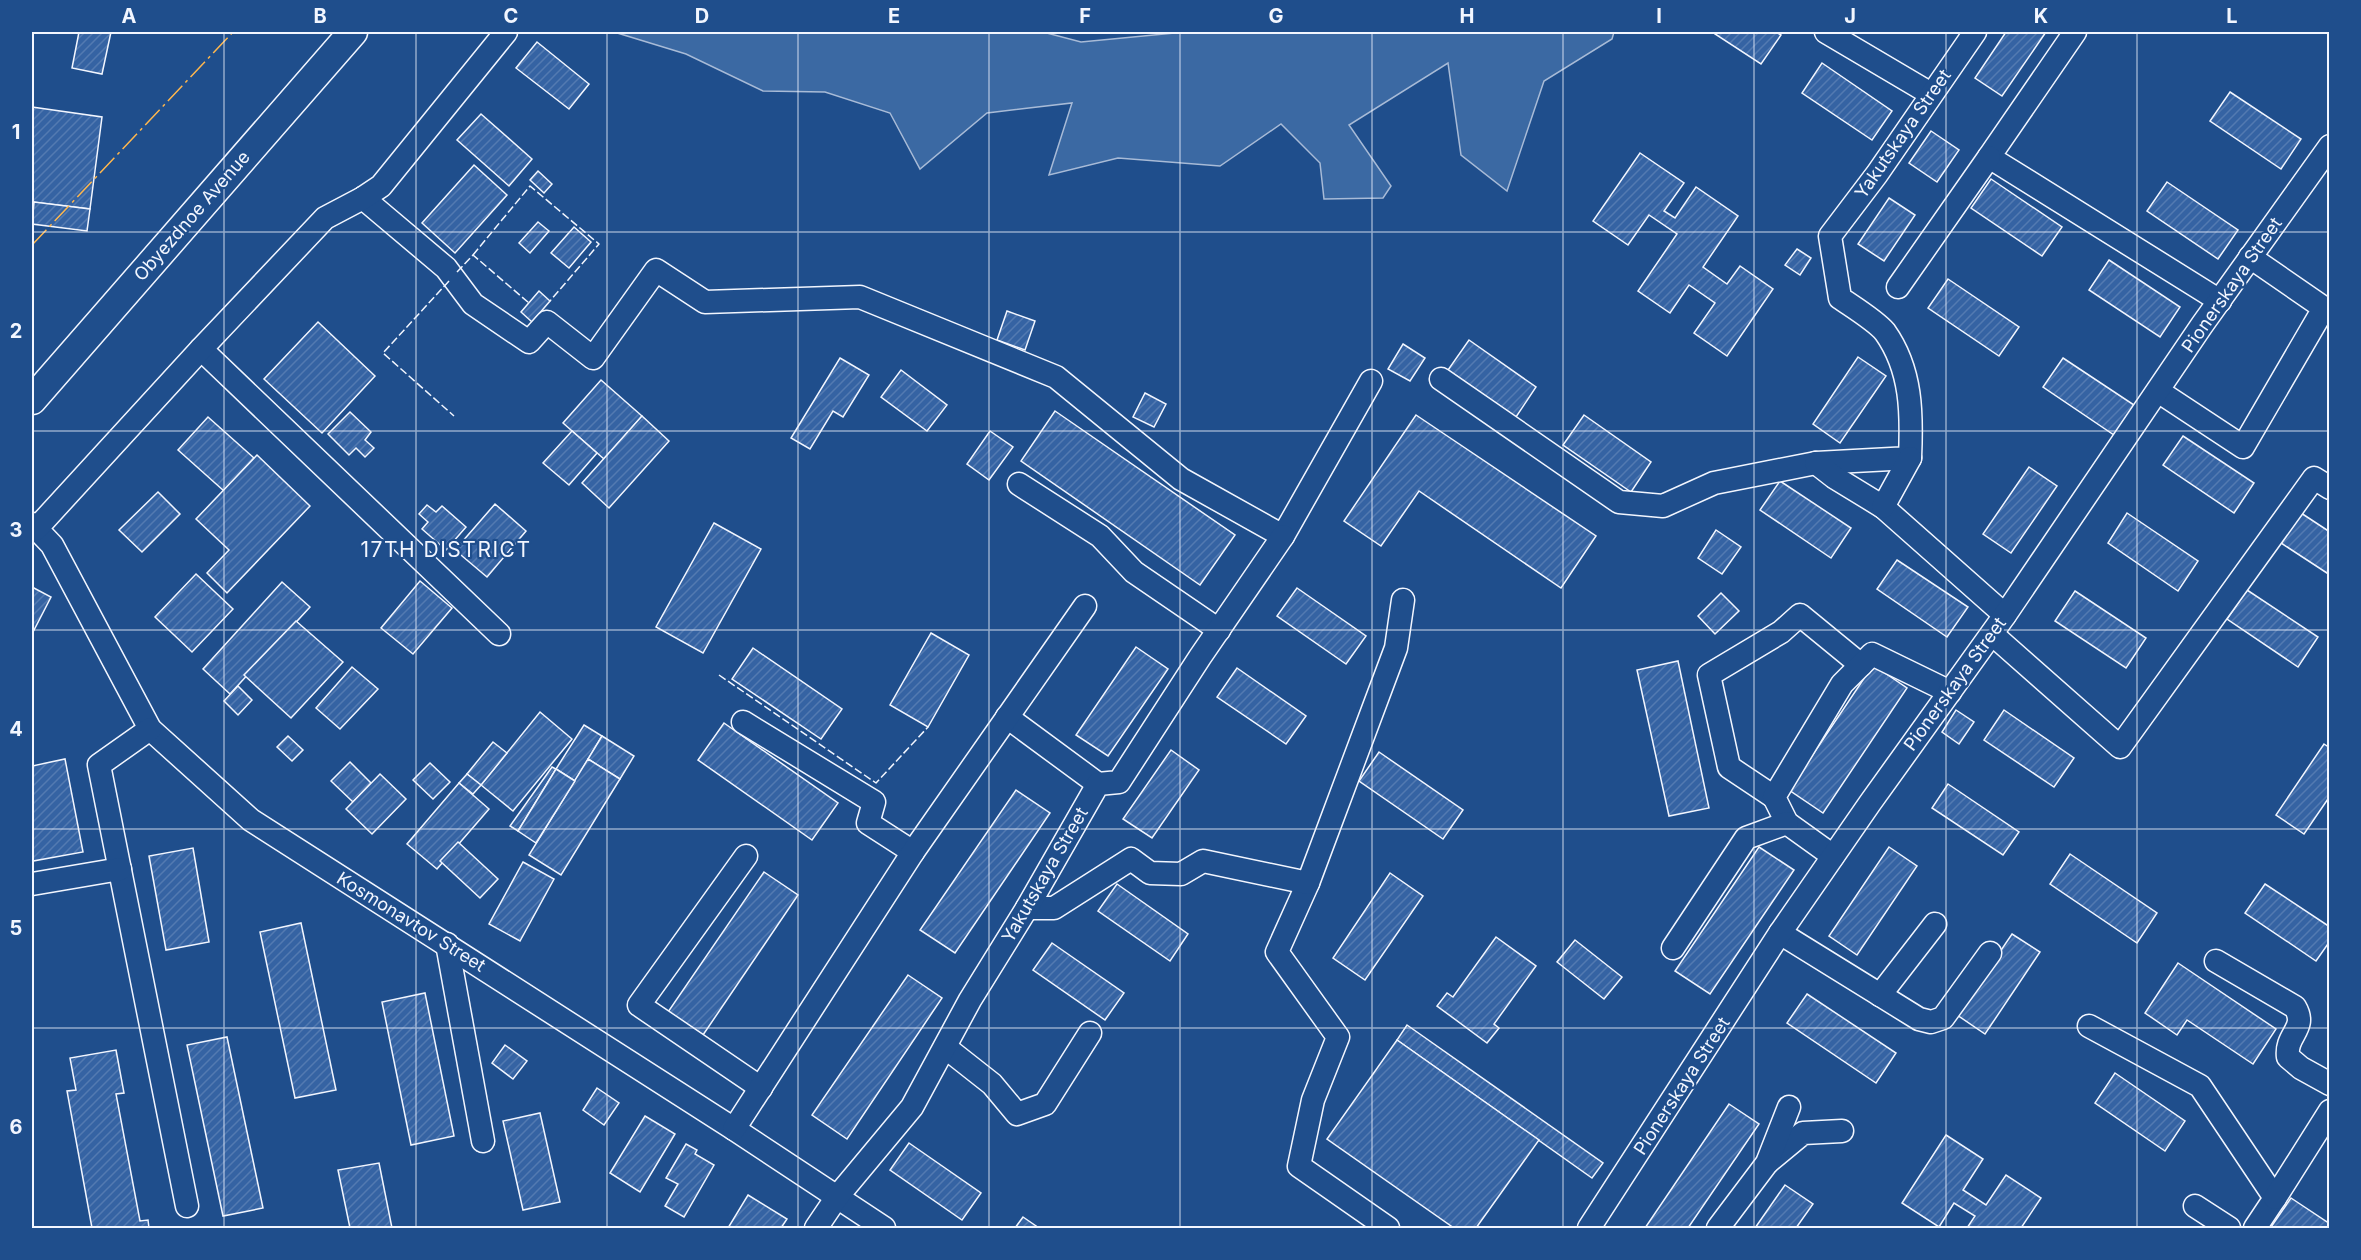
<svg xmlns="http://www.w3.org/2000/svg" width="2361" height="1260" viewBox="0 0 2361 1260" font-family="Inter,sans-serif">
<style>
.water{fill:#3b69a3;stroke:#a8bbd7;stroke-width:1.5}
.building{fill:url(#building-hatch);stroke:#f2f6ff;stroke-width:1.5}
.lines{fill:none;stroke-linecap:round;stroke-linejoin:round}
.minor-casing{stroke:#f2f6ff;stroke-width:25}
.major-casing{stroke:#f2f6ff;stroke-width:31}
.minor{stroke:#1f4e8c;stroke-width:22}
.major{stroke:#1f4e8c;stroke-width:28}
.fence{stroke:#f2f6ff;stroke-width:1.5;stroke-dasharray:8 3;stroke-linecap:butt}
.power{stroke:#ffb74d;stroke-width:1.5;stroke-dasharray:21 4.5 3 4.5;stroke-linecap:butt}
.grid{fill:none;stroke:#f2f6ff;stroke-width:1.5;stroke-opacity:0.55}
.labels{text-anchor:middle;stroke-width:4.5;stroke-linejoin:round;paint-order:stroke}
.street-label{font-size:18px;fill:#f2f6ff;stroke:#1f4e8c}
.quarter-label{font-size:21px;letter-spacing:1.5px;fill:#f2f6ff;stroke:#1f4e8c}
.neatline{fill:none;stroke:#f2f6ff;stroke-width:2}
.grid-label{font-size:20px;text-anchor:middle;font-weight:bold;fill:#f2f6ff}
</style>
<defs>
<pattern id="building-hatch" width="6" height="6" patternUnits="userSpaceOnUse" patternTransform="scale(1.5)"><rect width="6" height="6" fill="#3563a3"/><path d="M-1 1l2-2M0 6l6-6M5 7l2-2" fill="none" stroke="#537ab1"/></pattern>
</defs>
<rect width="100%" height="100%" fill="#1f4e8c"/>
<path class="water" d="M614,32H1043L1081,42L1185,32H1614L1612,39L1544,81L1507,191L1461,155L1448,63L1349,125L1391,186L1383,198L1324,199L1320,163L1281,124L1220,166L1118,158L1049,175L1072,103L987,113L920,169L890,113L825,92L763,91L686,54Z"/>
<g class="building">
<path d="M79,32H111L102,74L72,68Z"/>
<path d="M1712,32H1776L1781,35L1761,64Z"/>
<path d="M2006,32H2046L2002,96L1975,78Z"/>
<path d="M537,42L589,84L569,109L516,68Z"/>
<path d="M1822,63L1892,111L1872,140L1802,93Z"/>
<path d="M2230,92L2301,139L2281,169L2210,121Z"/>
<path d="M32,107L102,117L90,209L32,202Z"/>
<path d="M481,114L532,159L509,186L457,140Z"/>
<path d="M1931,131L1959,150L1937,182L1909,163Z"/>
<path d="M1640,153L1684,183L1664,211L1675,218L1696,187L1738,216L1703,267L1727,284L1740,266L1773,289L1727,356L1694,333L1715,303L1689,285L1670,313L1638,291L1677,234L1649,215L1628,245L1593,221Z"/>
<path d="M474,165L507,195L455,253L422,223Z"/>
<path d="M538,171L552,184L544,193L530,180Z"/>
<path d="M1991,179L2062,227L2042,256L1971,208Z"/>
<path d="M2167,182L2238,230L2218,259L2147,211Z"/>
<path d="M1889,198L1915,215L1884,261L1858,244Z"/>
<path d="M34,202L90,209L87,231L32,224Z"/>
<path d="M538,222L549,231L530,253L519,243Z"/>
<path d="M574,227L591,242L569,268L551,253Z"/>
<path d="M1797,249L1811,258L1800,275L1785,265Z"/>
<path d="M2109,260L2180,307L2160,337L2089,290Z"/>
<path d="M1948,279L2019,327L1999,356L1928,308Z"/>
<path d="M539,291L550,301L532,322L521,312Z"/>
<path d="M1007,311L1035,321L1025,350L997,340Z"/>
<path d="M318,322L375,376L322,433L264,379Z"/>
<path d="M1469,340L1536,387L1516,417L1448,370Z"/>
<path d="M1403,344L1425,358L1410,381L1388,369Z"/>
<path d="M1858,357L1886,376L1840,443L1813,424Z"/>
<path d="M840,358L869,375L843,417L833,411L810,449L791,438Z"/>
<path d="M2063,358L2134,405L2114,435L2043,387Z"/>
<path d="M901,370L947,405L927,431L881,397Z"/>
<path d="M601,380L642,416L604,459L563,423Z"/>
<path d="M1145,393L1166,404L1154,427L1133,417Z"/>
<path d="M1055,411L1235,535L1200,585L1021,461Z"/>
<path d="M350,412L371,432L365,440L374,448L365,457L356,448L349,455L328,434Z"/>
<path d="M1416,415L1596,536L1561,588L1419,491L1381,546L1344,521Z"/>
<path d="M1584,415L1651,462L1631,492L1563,445Z"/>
<path d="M642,416L669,441L609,508L582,483Z"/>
<path d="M208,417L254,458L224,491L178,450Z"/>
<path d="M572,431L597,453L569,485L543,463Z"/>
<path d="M990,431L1013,447L989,480L967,464Z"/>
<path d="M2183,436L2254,483L2234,513L2163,465Z"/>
<path d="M257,455L310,506L227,593L207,573L229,550L196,519Z"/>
<path d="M2029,467L2057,486L2011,553L1983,534Z"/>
<path d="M1780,481L1851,528L1831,558L1760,510Z"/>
<path d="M158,492L180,514L142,552L119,530Z"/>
<path d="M495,504L526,531L487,577L455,550Z"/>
<path d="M427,505L436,512L442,506L466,527L446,550L422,529L428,522L419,514Z"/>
<path d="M2127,513L2198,561L2178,591L2108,543Z"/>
<path d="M2301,513L2330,532V575L2281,543Z"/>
<path d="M714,523L761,549L703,653L656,627Z"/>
<path d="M1716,530L1741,547L1722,574L1698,558Z"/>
<path d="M1897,560L1968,607L1947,637L1877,589Z"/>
<path d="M196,574L233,609L192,652L155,617Z"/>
<path d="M420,581L452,608L413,654L381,628Z"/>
<path d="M282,582L310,607L230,694L203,669Z"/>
<path d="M32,587L51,597L32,634Z"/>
<path d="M1297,588L1366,636L1346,664L1277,616Z"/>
<path d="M2247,590L2318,637L2298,667L2227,619Z"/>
<path d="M2075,591L2146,638L2126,668L2055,621Z"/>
<path d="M1721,593L1739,611L1715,634L1698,616Z"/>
<path d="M296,621L343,662L291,718L244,675Z"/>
<path d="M931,633L969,655L928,727L890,705Z"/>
<path d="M1136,647L1168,669L1108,756L1076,735Z"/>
<path d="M753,648L842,709L821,739L732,679Z"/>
<path d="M1678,661L1709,808L1669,816L1637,670Z"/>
<path d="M1873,665L1907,688L1823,813L1789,790Z"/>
<path d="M352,667L378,689L340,729L316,708Z"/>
<path d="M1237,668L1306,716L1286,744L1217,697Z"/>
<path d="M238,686L252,700L238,715L224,701Z"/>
<path d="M1956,710L1974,722L1959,744L1942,732Z"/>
<path d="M2004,710L2074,758L2054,787L1984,740Z"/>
<path d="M540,712L572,739L513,811L481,785Z"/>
<path d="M724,723L838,803L812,840L698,760Z"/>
<path d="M584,725L602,736L575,781L556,769Z"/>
<path d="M288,736L303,750L292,761L277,747Z"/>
<path d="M602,736L634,756L620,779L588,759Z"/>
<path d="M493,742L507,753L481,785L467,774Z"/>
<path d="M2324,744L2330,748V796L2304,834L2276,815Z"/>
<path d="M1171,750L1199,770L1152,838L1123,819Z"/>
<path d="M1379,752L1463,810L1443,839L1359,781Z"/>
<path d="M65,759L83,852L33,861L32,851V766Z"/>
<path d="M588,759L620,779L561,875L529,855Z"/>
<path d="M350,762L371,783L353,802L331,781Z"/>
<path d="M430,763L450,782L433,799L413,780Z"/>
<path d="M552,767L556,769L518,831L510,826Z"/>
<path d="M556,769L575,781L536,843L518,831Z"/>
<path d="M380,774L406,799L372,834L346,809Z"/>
<path d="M467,774L481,785L473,794L459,783Z"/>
<path d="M459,783L489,809L437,869L407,844Z"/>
<path d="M1948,784L2019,832L2003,855L1932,808Z"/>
<path d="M1016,790L1050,813L955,953L920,930Z"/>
<path d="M458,842L498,879L480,898L440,861Z"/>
<path d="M1759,847L1794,870L1710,994L1675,971Z"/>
<path d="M1889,847L1917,866L1857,955L1829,936Z"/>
<path d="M193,848L209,942L166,950L149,856Z"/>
<path d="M2070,854L2157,913L2137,943L2050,884Z"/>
<path d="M523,862L554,879L520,941L489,924Z"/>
<path d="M764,872L798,895L703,1035L668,1012Z"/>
<path d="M1390,873L1423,896L1365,980L1333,958Z"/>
<path d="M1117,884L1188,934L1170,961L1098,911Z"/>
<path d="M2265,884L2330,927V941L2316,961L2245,913Z"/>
<path d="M301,923L336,1090L295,1098L260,932Z"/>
<path d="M2012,934L2040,952L1985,1034L1957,1015Z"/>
<path d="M1496,937L1536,966L1494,1024L1499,1028L1487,1043L1437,1006L1447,993L1453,997Z"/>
<path d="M1575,940L1622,977L1604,999L1557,962Z"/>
<path d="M1052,943L1124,993L1105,1020L1033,970Z"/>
<path d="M2178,963L2276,1029L2253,1064L2187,1020L2177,1035L2145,1013Z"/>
<path d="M908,975L942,998L847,1139L812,1115Z"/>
<path d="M425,993L454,1136L411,1145L382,1002Z"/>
<path d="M1807,994L1896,1053L1876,1083L1787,1023Z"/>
<path d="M1407,1025L1603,1163L1592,1178L1397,1040Z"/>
<path d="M227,1037L263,1208L223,1216L187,1045Z"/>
<path d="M1397,1040L1539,1140L1476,1228H1454L1327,1139Z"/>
<path d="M505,1045L527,1061L513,1079L492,1063Z"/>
<path d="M116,1050L124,1093L116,1094L140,1221L148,1220L149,1228H92L67,1091L76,1090L70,1058Z"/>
<path d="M2115,1073L2185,1121L2165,1151L2095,1103Z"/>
<path d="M597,1088L619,1103L604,1125L583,1110Z"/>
<path d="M1729,1104L1759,1124L1688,1228H1645Z"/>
<path d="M540,1113L560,1202L523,1210L503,1121Z"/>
<path d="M645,1116L675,1134L640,1192L610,1173Z"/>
<path d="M1946,1135L1983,1159L1963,1190L1986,1205L2006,1175L2041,1198L2021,1228H1967L1975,1216L1954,1203L1939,1227L1902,1203Z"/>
<path d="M909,1143L981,1193L962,1220L890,1170Z"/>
<path d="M686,1144L697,1150L695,1154L714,1165L684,1217L665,1206L678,1184L666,1178Z"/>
<path d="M379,1163L392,1228H350L338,1170Z"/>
<path d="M1785,1185L1813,1204L1796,1228H1755Z"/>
<path d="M748,1195L787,1219L781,1228H728Z"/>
<path d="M2291,1198L2330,1224V1228L2271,1227Z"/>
<path d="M1023,1217L1039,1228H1015Z"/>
</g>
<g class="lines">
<defs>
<g id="minor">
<path d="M1826,32L1931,94"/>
<path d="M2075,32L1989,157L2220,301"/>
<path d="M363,198L446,268L473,304L529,342L547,322L593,358L656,270L705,302L860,297L1056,377L1181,479L1283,536L1371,381"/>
<path d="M1898,287L1989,157"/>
<path d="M201,349L499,634"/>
<path d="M1441,379L1619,502L1663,506L1714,483L1816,463L1910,458C1912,414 1912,370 1885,332C1876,321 1853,307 1840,298L1830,236L1877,174L1975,32"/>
<path d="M2158,391L2243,447L2324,308L2250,257"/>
<path d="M1816,463L1834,477L1883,507L2005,615"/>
<path d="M1019,484L1100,536L1134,572L1219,630"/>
<path d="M1883,507L1910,458"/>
<path d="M32,524L52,545L150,729L251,820L734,1129L884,1228"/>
<path d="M36,529L201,349L325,218L363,198L381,186L506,32"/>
<path d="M1992,634L2120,747L2314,478L2330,488"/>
<path d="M1007,717L1098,784"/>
<path d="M743,722L874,802L868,823L913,852"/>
<path d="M150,729L99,765L187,1206"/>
<path d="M1774,797L1729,767L1709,675L1781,632L1800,615L1861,665"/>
<path d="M746,856L639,1005L761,1088"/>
<path d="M1833,856L1787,823L1774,797L1842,684L1872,654L1950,692"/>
<path d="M1308,883L1277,952L1338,1037L1313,1100L1299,1166L1388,1228"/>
<path d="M32,884L120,869"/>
<path d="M1027,908H1054L1131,859L1150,873L1181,874L1203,861L1308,883L1396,648L1403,600"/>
<path d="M1780,933L1919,1019L1931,1022L1943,1018L1990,953"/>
<path d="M447,944L483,1141"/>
<path d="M1673,948L1746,838L1787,823"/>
<path d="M2216,961L2295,1007C2308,1029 2285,1034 2288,1057L2301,1068L2330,1084"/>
<path d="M1880,995L1935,924"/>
<path d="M2089,1026L2200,1086L2275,1198L2255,1228"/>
<path d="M945,1047L992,1084L1017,1114L1045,1104L1090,1033"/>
<path d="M734,1129L913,852L1085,606"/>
<path d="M1768,1162L1803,1133L1842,1131"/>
<path d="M2275,1198L2330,1111"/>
<path d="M2195,1206L2229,1228"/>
<path d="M816,1228L837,1197L912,1107L970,1000L1027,908L1098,784L1119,782L1200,657L1283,536"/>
<path d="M1589,1228L1780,933L1870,803L2005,615L2202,325L2330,146"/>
<path d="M1718,1228L1767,1163L1789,1107"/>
</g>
<path id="major" d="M32,400L353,32"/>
</defs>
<use href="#minor" class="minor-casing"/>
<use href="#major" class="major-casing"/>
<use href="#minor" class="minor"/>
<use href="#major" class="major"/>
<g class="fence">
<path d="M473,255L530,186L599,244L550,301"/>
<path d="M457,272L473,255L529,303"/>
<path d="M449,281L383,353L454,416"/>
<path d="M719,675L876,783L928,727"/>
</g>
<path class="power" d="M32,245L233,32"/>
</g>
<path class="grid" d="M224,32V1228M416,32V1228M607,32V1228M798,32V1228M989,32V1228M1180,32V1228M1372,32V1228M1563,32V1228M1754,32V1228M1946,32V1228M2137,32V1228M32,232H2330M32,431H2330M32,630H2330M32,829H2330M32,1028H2330"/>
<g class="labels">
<g class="street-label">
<text transform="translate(1903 134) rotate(-55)" y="6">Yakutskaya Street</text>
<text transform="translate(192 216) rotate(-49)" y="6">Obyezdnoe Avenue</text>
<text transform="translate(2232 285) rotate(-55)" y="6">Pionerskaya Street</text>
<text transform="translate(1955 684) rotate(-54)" y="6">Pionerskaya Street</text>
<text transform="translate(1045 875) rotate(-60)" y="6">Yakutskaya Street</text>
<text transform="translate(411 922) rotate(32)" y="6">Kosmonavtov Street</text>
<text transform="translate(1682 1086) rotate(-57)" y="6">Pionerskaya Street</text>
</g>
<g class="quarter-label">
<text x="446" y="557">17TH DISTRICT</text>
</g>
</g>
<rect width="2361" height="1260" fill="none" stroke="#1f4e8c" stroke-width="66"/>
<rect x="33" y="33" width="2295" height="1194" class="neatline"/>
<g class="grid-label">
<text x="129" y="23">A</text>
<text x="320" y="23">B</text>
<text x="511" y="23">C</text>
<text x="702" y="23">D</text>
<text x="894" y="23">E</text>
<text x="1085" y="23">F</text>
<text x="1276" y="23">G</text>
<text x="1467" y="23">H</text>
<text x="1659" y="23">I</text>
<text x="1850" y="23">J</text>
<text x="2041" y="23">K</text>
<text x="2232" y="23">L</text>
<text x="16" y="139">1</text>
<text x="16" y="338">2</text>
<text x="16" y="537">3</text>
<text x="16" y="736">4</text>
<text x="16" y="935">5</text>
<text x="16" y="1134">6</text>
</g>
</svg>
